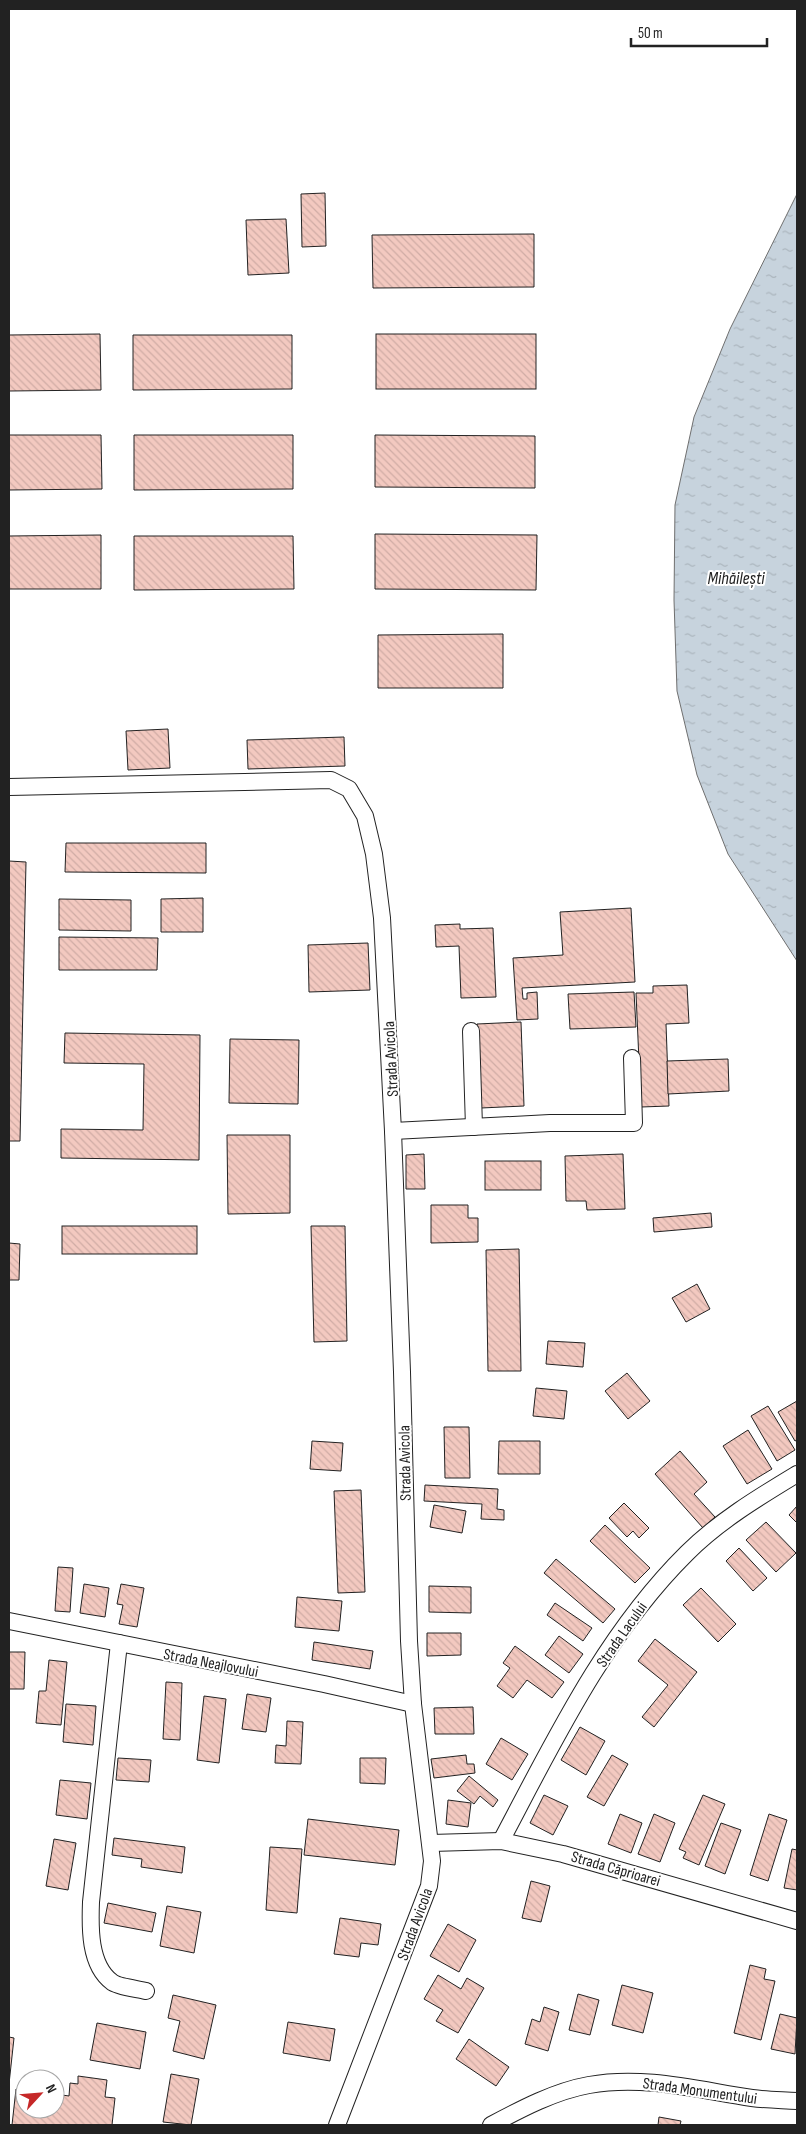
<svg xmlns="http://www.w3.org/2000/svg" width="806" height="2134" viewBox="0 0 806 2134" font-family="'Sofia Sans Condensed',sans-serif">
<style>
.water{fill:url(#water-ripples);stroke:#6f6f6f}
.building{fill:url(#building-back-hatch);stroke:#222}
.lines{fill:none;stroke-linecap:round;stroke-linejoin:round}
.street-casing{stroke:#222;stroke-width:18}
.street{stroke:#fff;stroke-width:16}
.labels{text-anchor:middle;stroke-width:4;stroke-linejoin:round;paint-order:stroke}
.street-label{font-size:16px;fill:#222;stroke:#fff}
.water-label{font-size:18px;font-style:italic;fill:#222;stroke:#fff}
</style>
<defs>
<pattern id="water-ripples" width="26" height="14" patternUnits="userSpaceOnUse" patternTransform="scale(1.25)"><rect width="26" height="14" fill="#c7d3dd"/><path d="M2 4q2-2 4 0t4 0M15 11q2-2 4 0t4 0" fill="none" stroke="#abb5bd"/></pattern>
<pattern id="building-back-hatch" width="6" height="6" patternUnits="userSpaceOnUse" patternTransform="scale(1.25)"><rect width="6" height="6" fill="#f3c9c0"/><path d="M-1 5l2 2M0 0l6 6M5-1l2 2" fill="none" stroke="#d0aca5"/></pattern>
</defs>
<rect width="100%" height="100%" fill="#fff"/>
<path class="water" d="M797,194V961L728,854L697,775L677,691L674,600L675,505L694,417L730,329Z"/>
<g class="building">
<path d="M325,193L326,246L302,247L301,194Z"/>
<path d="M286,219L289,273L248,275L246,220Z"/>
<path d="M534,234V287L373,288L372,235Z"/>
<path d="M100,334L101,390L9,391V335Z"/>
<rect x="376" y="334" width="160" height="55"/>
<path d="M133,335H292V389L133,390Z"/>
<path d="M9,435H101L102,489L9,490Z"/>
<path d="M134,435H293V489L134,490Z"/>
<path d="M375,435L535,436V488L375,487Z"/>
<path d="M375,534L537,535L536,590L375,589Z"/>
<path d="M101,535V589H9V536Z"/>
<path d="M134,536H293L294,589L134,590Z"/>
<path d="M503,634V688H378V635Z"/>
<path d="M168,729L170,768L128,770L126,731Z"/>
<path d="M344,737L345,766L248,769L247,740Z"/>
<path d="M66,843H206V873L65,872Z"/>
<path d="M9,861L26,862L20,1141H9Z"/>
<path d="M203,898V932H161V899Z"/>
<path d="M59,899L131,900V931L59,930Z"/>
<path d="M631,908L635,982L522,988L523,999H527V993L537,992L538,1019L517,1020L513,958L563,955L560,912Z"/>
<path d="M460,924V929L493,928L496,997L461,998L459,946L436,947L435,925Z"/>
<path d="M59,937L158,938L157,970H59Z"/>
<path d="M368,943L370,990L309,992L308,945Z"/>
<path d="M687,985L689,1023L666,1024L669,1106L641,1107L636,993H653V986Z"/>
<path d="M634,992L636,1027L570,1029L568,994Z"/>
<path d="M521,1022L524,1106L481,1108L477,1024Z"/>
<path d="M65,1033L200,1035L199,1160L61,1158V1129L143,1130L144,1064L64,1063Z"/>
<path d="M230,1039L299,1040L298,1104L229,1103Z"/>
<path d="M728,1059L729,1091L668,1094L667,1061Z"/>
<path d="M227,1135H290V1213L228,1214Z"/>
<path d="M424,1154L425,1189H406V1155Z"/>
<path d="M623,1154L625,1209L587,1210L586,1201H566L565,1156Z"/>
<rect x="485" y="1161" width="56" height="29"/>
<path d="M431,1205H468V1218H478V1242L431,1243Z"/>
<path d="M711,1213L712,1227L654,1232L653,1218Z"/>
<rect x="62" y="1226" width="135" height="28"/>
<path d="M311,1226H345L347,1341L314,1342Z"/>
<path d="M9,1243L20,1244L19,1280H9Z"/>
<path d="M519,1249L521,1371H488L486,1250Z"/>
<path d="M697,1284L710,1309L686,1322L672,1298Z"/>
<path d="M548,1341L585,1343L583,1367L546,1364Z"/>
<path d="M627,1373L650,1401L628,1419L605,1391Z"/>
<path d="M536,1388L567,1391L564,1419L533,1416Z"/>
<path d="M797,1401V1440L795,1441L778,1412Z"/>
<path d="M768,1406L795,1450L777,1461L751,1416Z"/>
<path d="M444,1427H469L470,1478H445Z"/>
<path d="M748,1430L772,1469L747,1484L723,1446Z"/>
<path d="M312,1441L343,1443L341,1471L310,1469Z"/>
<path d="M499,1441H540V1474H498Z"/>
<path d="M680,1451L707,1482L694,1494L715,1517L703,1528L655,1474Z"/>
<path d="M425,1485L498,1489L497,1509L504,1510V1520L481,1519L482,1504L424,1501Z"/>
<path d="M361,1490L365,1592L338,1593L334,1491Z"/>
<path d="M624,1503L649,1528L639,1538L633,1531L627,1537L609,1518Z"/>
<path d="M434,1505L466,1511L462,1533L430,1527Z"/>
<path d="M797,1506V1523L789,1515Z"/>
<path d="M766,1522L796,1553L776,1572L746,1540Z"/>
<path d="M605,1525L650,1568L635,1583L590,1541Z"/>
<path d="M739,1548L767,1578L753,1591L726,1561Z"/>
<path d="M556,1559L615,1609L603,1623L544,1573Z"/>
<path d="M58,1567L73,1568L70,1612L55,1611Z"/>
<path d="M84,1584L109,1588L105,1617L80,1613Z"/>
<path d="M121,1584L144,1588L137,1627L119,1624L123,1605L117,1604Z"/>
<path d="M429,1586L471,1587V1613L429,1612Z"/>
<path d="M701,1588L736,1624L718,1642L683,1605Z"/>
<path d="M297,1597L342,1601L339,1631L295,1627Z"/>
<path d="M555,1603L592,1628L583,1641L547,1615Z"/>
<path d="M427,1633H461V1655L427,1656Z"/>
<path d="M559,1636L583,1654L569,1673L545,1655Z"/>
<path d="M655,1639L697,1672L654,1727L642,1717L668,1685L638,1661Z"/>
<path d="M314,1642L373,1651L370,1669L312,1660Z"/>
<path d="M515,1646L564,1682L552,1698L527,1680L513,1698L497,1686L510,1668L503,1663Z"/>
<path d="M9,1652H25L24,1689H9Z"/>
<path d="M49,1660L67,1662L61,1725L36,1723L39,1691H46Z"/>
<path d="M166,1682L182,1683L180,1740L163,1739Z"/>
<path d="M247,1694L271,1698L266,1732L242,1729Z"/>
<path d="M204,1696L226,1699L219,1763L197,1760Z"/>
<path d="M66,1704L96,1706L93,1745L63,1742Z"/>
<path d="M473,1707L474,1734H435L434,1708Z"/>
<path d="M287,1721L303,1722L301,1764L275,1763L276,1745L286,1746Z"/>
<path d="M580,1727L605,1741L586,1775L561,1760Z"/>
<path d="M501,1738L528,1754L512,1780L486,1764Z"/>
<path d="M466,1755L467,1764H474L475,1773L434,1778L431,1759Z"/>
<path d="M612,1755L628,1764L604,1806L587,1797Z"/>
<path d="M118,1758L151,1760L149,1782L116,1780Z"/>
<path d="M360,1758H386L385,1784L360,1783Z"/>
<path d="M469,1776L498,1800L493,1807L480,1796L474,1804L457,1791Z"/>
<path d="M60,1780L91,1783L87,1819L56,1815Z"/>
<path d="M544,1795L568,1806L553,1835L530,1823Z"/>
<path d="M703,1795L725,1804L699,1865L683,1858L686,1852L679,1849Z"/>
<path d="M448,1800L471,1803L468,1827L446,1824Z"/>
<path d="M620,1814L642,1823L631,1853L608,1844Z"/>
<path d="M654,1814L675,1823L660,1862L638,1854Z"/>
<path d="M769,1814L787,1820L768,1881L750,1875Z"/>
<path d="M308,1819L399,1830L395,1865L304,1855Z"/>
<path d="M721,1823L741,1830L725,1874L705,1866Z"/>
<path d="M114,1838L185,1847L182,1873L141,1867L142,1859L112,1855Z"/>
<path d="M54,1839L76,1843L68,1890L46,1886Z"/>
<path d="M270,1847L302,1849L297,1913L266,1910Z"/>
<path d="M792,1849L797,1850V1890L784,1888Z"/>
<path d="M531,1881L550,1886L541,1922L522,1918Z"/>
<path d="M108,1903L156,1913L152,1932L104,1923Z"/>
<path d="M167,1906L201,1912L194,1953L160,1946Z"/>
<path d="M340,1918L381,1924L378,1945L361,1943L359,1957L334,1954Z"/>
<path d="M448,1924L476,1940L459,1972L430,1956Z"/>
<path d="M750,1965L766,1969L764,1979L775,1981L761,2040L734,2033Z"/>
<path d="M438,1975L461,1989L467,1978L484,1988L458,2033L436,2021L443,2010L424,1999Z"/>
<path d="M622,1985L653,1993L643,2033L612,2025Z"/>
<path d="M578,1994L599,2000L590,2035L569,2030Z"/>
<path d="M173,1995L216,2005L204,2059L173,2051L180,2021L168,2018Z"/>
<path d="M544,2007L559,2012L548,2051L525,2044L532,2019L540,2022Z"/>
<path d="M780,2014L797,2018L795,2054L771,2049Z"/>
<path d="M288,2022L335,2029L330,2061L283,2053Z"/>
<path d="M97,2023L146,2032L140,2069L90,2060Z"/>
<path d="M9,2037L14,2038L9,2084Z"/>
<path d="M469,2039L509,2067L496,2086L456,2059Z"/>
<path d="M171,2074L199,2079L191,2125L163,2122Z"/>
<path d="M78,2076L107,2080L105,2097L115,2098L112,2125H12L16,2089L25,2090V2109H55V2094L69,2096L70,2083L78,2084Z"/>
<path d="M659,2117L681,2121L680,2125H658Z"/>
</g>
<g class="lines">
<defs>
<g id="street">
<path d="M9,787L331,780L349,789L365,816L374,854L382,918L393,1131L402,1372L409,1641L413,1704L432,1861L429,1886L337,2125"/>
<path d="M471,1031L474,1127"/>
<path d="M393,1131L550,1123H634L632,1058"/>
<path d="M9,1621L324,1684L413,1704"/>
<path d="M119,1643L91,1902C90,1927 89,1965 112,1982C118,1987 139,1989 146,1991"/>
<path d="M501,1841C554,1741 605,1634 687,1553C719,1521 759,1497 797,1474"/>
<path d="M431,1843L501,1841L563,1854L797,1921"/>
<path d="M491,2125C521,2109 555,2091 589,2085C644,2075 698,2090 752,2098C767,2100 782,2100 797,2101"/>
</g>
</defs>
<use href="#street" class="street-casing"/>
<use href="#street" class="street"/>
</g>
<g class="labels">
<g class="street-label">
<text transform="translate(390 1059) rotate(-93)" y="6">Strada Avicola</text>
<text transform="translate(404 1463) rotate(-91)" y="6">Strada Avicola</text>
<text transform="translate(621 1634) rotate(-55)" y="6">Strada Lacului</text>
<text transform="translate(211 1662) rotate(11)" y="6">Strada Neajlovului</text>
<text transform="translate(616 1868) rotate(16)" y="6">Strada Căprioarei</text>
<text transform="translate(414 1924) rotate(-70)" y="6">Strada Avicola</text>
<text transform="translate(700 2090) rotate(8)" y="6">Strada Monumentului</text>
</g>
<g class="water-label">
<text x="736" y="584">Mihăilești</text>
</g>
</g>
<rect width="806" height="2134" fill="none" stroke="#222222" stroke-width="20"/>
<g transform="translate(40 2094) rotate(64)"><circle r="24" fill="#ffffff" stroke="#a7a7a7"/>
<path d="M0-4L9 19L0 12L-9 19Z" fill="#c62828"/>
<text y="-8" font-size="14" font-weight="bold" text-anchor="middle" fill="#222222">N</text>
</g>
<path d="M631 38v8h136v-8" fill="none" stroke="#222222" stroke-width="2.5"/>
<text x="638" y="38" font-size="15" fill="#222222" stroke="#ffffff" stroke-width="4" paint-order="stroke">50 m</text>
</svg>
